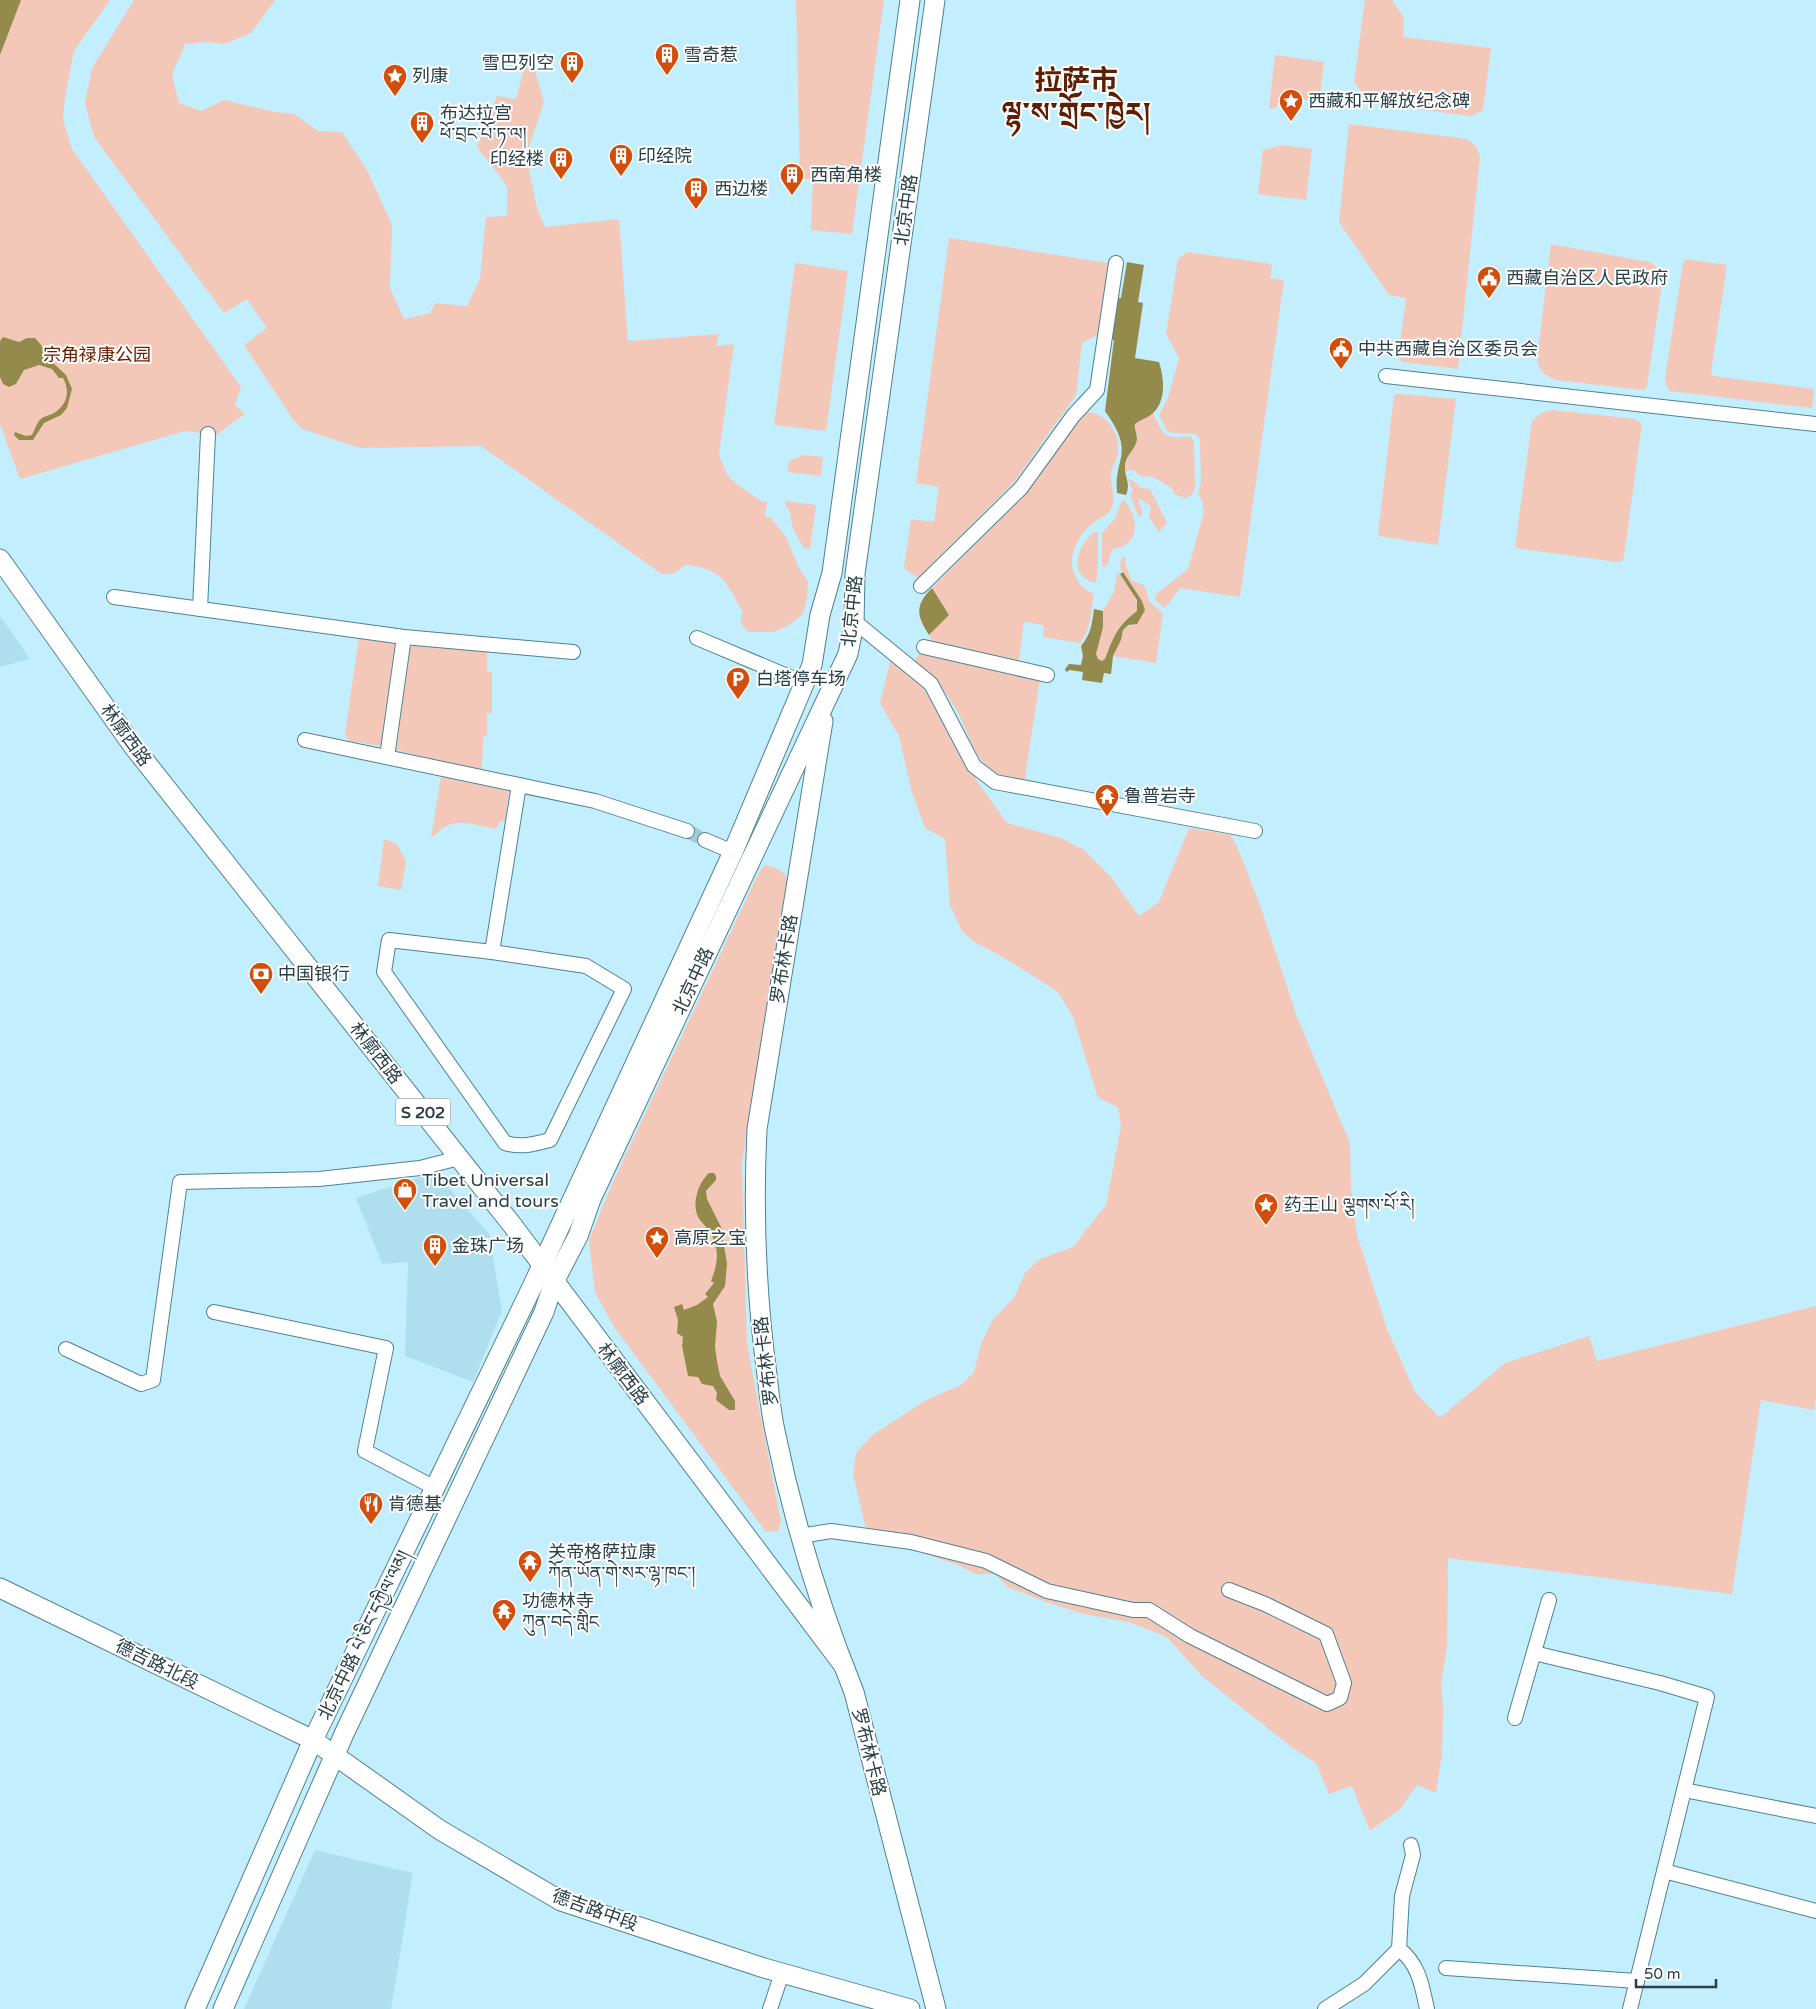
<svg xmlns="http://www.w3.org/2000/svg" width="1816" height="2009" viewBox="0 0 1816 2009" font-family="'Varela Round','Noto Sans SC','Noto Serif Tibetan',sans-serif">
<style>
.built{fill:#afdfef}
.green{fill:#f4c8b8}
.water{fill:#938a4c}
.lines{fill:none;stroke-linecap:round;stroke-linejoin:round}
.minor-tunnel{stroke:#a4cbd9;stroke-width:14;stroke-dasharray:14 7;stroke-linecap:butt}
.minor-casing{stroke:#4e8292;stroke-width:16}
.major-casing{stroke:#4e8292;stroke-width:21}
.minor{stroke:#fff;stroke-width:14}
.major{stroke:#fff;stroke-width:19}
.labels{text-anchor:middle;stroke-width:4;stroke-linejoin:round;paint-order:stroke}
.shield{fill:#fff;stroke:#6a797f;stroke-width:1}
.shield-label{font-size:16px;font-weight:bold;fill:#2a4048}
.poi-label{font-size:18px;fill:#2a4048;stroke:#fff;text-anchor:start}
.street-label{font-size:18px;fill:#2a4048;stroke:#fff}
.park-label{font-size:18px;fill:#6a2000;stroke:#fff}
.town-label{font-size:28px;font-weight:bold;fill:#5d1e01;stroke:#fff}
</style>
<rect width="100%" height="100%" fill="#c3eefd"/>
<g class="built">
<path d="M0,616L30,659L0,667Z"/>
<path d="M435,1172L489,1234L502,1311L473,1382L405,1356L408,1262L382,1264L356,1198Z"/>
<path d="M315,1850L413,1873L391,2009H244Z"/>
</g>
<g class="green">
<path d="M0,0H110L74,51L65,97L63,120L72,149L241,387L235,405L245,414L216,435L185,431L20,479L0,424Z"/>
<path d="M134,0H275L251,33L224,44L206,42L185,44L172,75L179,103L201,111L224,100L275,112L294,114L318,131L342,132L368,172L392,225L390,288L404,319L430,313L435,303L467,306L480,279L486,217L507,216V186L477,147L497,96L516,99L524,68L534,67L544,102L526,156L537,208L545,227L619,219L628,341L719,334L716,346L734,344L719,454L727,475L738,485L761,501L767,502L765,517L771,518L786,537L798,566L808,582L807,598L803,614L789,625L774,632H748L740,623L743,612C726,583 723,568 685,565L673,574H662L481,446L360,448L302,429L292,418L244,345L267,328L247,299L224,313L94,137L85,103L92,68Z"/>
<path d="M796,0H884L852,234L811,230L813,179H800Z"/>
<path d="M1365,0H1392L1404,18L1403,37L1491,48L1483,110L1471,116L1371,103L1354,82Z"/>
<path d="M1275,55L1324,62L1319,102L1280,95L1277,107L1269,109Z"/>
<path d="M1349,124L1467,139L1476,146L1480,157L1458,369L1403,362L1398,358L1406,298L1389,295L1339,222Z"/>
<path d="M1284,145L1312,149L1306,200L1258,194L1263,150Z"/>
<path d="M949,238L1114,264L1104,331L1082,343L1076,395L1015,481L918,578L904,568L911,519L934,522L939,487L916,483Z"/>
<path d="M1551,244L1649,262C1658,267 1662,272 1662,283L1647,387L1644,390L1556,380C1546,376 1539,371 1537,360Z"/>
<path d="M1187,252L1272,264L1270,278L1284,280L1240,597L1180,588L1165,608L1155,600L1156,594L1187,570L1189,566L1204,512L1202,500L1198,494L1201,483L1200,439L1195,434L1174,433L1167,431L1159,415L1168,398L1179,358L1166,334L1178,259Z"/>
<path d="M1686,259L1727,265L1711,372L1713,376L1814,389L1812,408L1670,391L1666,384L1665,378L1683,263Z"/>
<path d="M795,263L848,271L826,431L774,425Z"/>
<path d="M1400,394L1456,399L1438,545L1378,536L1394,395Z"/>
<path d="M1552,410L1636,419L1642,424L1624,557L1622,561L1617,562L1515,548L1532,421L1541,413Z"/>
<path d="M1088,412C1108,414 1120,433 1118,453C1117,461 1111,468 1111,475C1110,486 1117,498 1111,509C1107,516 1099,518 1093,523C1079,534 1067,556 1074,573C1078,583 1084,590 1094,594C1091,611 1091,629 1080,643L1043,637L1044,625L1024,622L1019,661L933,643L929,635L949,615L932,588L1027,491L1080,417Z"/>
<path d="M1153,413C1158,422 1161,437 1174,437C1180,438 1185,436 1191,437L1194,442L1195,487C1194,493 1191,496 1185,498L1174,494L1172,488L1151,476L1142,477L1133,470L1125,471L1126,462L1137,439L1135,424Z"/>
<path d="M804,455L823,457L821,476L787,472L789,461Z"/>
<path d="M1128,478L1136,483L1141,488L1150,489L1167,523L1159,532L1149,517L1151,506L1138,498L1142,513V516H1138L1130,494L1133,492Z"/>
<path d="M1122,500L1125,501C1140,519 1140,546 1112,549L1108,563L1105,567L1102,566V533L1115,519Z"/>
<path d="M786,501L816,505L810,549L804,548C800,541 794,532 792,525C790,517 792,512 785,505Z"/>
<path d="M1095,532H1098V565L1096,583C1067,577 1076,545 1095,532Z"/>
<path d="M1125,556V564L1132,581L1142,584L1146,589L1149,601L1163,614L1156,663L1113,656L1121,640L1124,626L1133,625L1145,610L1142,601L1120,568L1121,559Z"/>
<path d="M1117,573H1119C1126,584 1140,597 1137,611C1119,623 1112,639 1105,659L1102,661L1098,659L1096,654L1103,627V611L1114,592Z"/>
<path d="M359,636L391,639L398,646L384,743L381,746L349,741L345,734Z"/>
<path d="M412,646L505,650L487,651V672H492V713H487V735L483,736L482,772L396,750L408,651Z"/>
<path d="M921,652L1040,679L1024,784C1015,780 1003,778 995,772C971,757 968,727 953,704C943,688 928,674 915,660Z"/>
<path d="M891,658L918,681L935,705L959,745L977,781L1007,823L1061,838L1084,850L1110,876L1139,916L1159,902L1189,828L1231,835L1239,851L1262,911L1297,1017L1350,1143L1351,1187L1357,1235L1387,1329L1415,1392L1440,1418L1505,1363L1589,1336L1597,1361L1816,1306V1398L1814,1410L1761,1400L1732,1594L1448,1558L1447,1647L1441,1683L1443,1709L1442,1755L1436,1793L1417,1785L1400,1809L1370,1831L1352,1786L1329,1794L1316,1763L1289,1745L1203,1677L1167,1637L1129,1622L1084,1614L1046,1602L1008,1587L995,1574H976L958,1565L900,1545L869,1542L853,1474L856,1453L871,1436L926,1400L961,1385L974,1372L981,1344L992,1321L1015,1296L1025,1273L1040,1259L1073,1247L1106,1205L1121,1126L1118,1107L1098,1098L1073,1017L1058,992L1003,957L973,941L962,931L950,905L945,839L925,828L912,792L899,736L880,703Z"/>
<path d="M441,776L509,791L505,822L500,821L496,829C468,824 453,814 431,839Z"/>
<path d="M384,839L397,844L406,861L401,890L378,886Z"/>
<path d="M765,865C774,867 784,870 787,879L742,1163L747,1344L781,1522L778,1531L766,1532L614,1327L595,1292L589,1240L612,1184L759,872Z"/>
</g>
<g class="water">
<path d="M0,0H21L0,55Z"/>
<path d="M1127,262L1144,265L1138,302L1143,303L1135,358L1159,362C1164,378 1167,401 1152,414C1147,418 1140,420 1135,424C1134,430 1139,437 1136,443C1133,452 1124,457 1125,468C1125,478 1131,484 1126,495L1117,493C1116,481 1117,474 1120,462C1126,442 1116,427 1105,411L1114,340L1110,339L1116,298H1121Z"/>
<path d="M3,337L19,342L27,338H35L41,345L52,362L66,375L72,389L67,408L61,415L44,423L33,440H19L14,435L15,432L26,436L32,435C34,431 36,425 39,421C43,416 49,416 54,413C68,404 70,391 63,378H59L52,369L39,365L24,370L16,384L9,387L3,384L0,377V341Z"/>
<path d="M1123,572L1142,601L1145,610L1137,624L1128,625L1123,630L1121,640L1113,656L1111,674L1104,673L1102,683L1082,680L1083,672L1070,670L1066,672L1065,669L1069,664L1081,665L1083,656L1081,646C1091,634 1092,624 1094,609L1103,611V627L1096,654L1098,659L1102,661L1105,659C1114,636 1117,626 1137,611V600L1120,574Z"/>
<path d="M932,588L949,615L929,635C916,615 915,605 932,588Z"/>
<path d="M709,1173H714L716,1176V1180L706,1191L707,1199L721,1227L727,1264L725,1286L713,1304L717,1322L715,1347L717,1361L720,1376L735,1401V1410H729L716,1400L717,1393L713,1386L702,1384L698,1377L688,1376L682,1346L683,1337L677,1333L678,1320L674,1307L682,1304L684,1310L697,1305L708,1297L705,1294L714,1283L711,1281C716,1268 719,1257 715,1243C712,1233 706,1227 700,1220C690,1206 698,1183 709,1173Z"/>
</g>
<g class="lines">
<path class="minor-tunnel" d="M687,831L705,840"/>
<defs>
<g id="minor">
<path d="M1386,376L1815,424"/>
<path d="M921,586L1021,488L1073,416L1097,390L1116,263"/>
<path d="M114,597L404,637L573,652"/>
<path d="M200,609L208,434"/>
<path d="M854,621L931,684L974,766L995,782L1255,831"/>
<path d="M697,638L806,684"/>
<path d="M924,647L1047,675"/>
<path d="M305,740L595,801L687,831"/>
<path d="M387,757L404,637"/>
<path d="M705,840L733,852"/>
<path d="M389,940L492,952L586,966L624,989L550,1140C535,1144 521,1148 505,1143L384,972Z"/>
<path d="M492,952L519,785"/>
<path d="M214,1312L386,1348L365,1451L435,1488"/>
<path d="M66,1349L141,1384L153,1380L180,1182L319,1179L420,1168L459,1158"/>
<path d="M800,1536L831,1531L911,1542L986,1561L1047,1591L1133,1610H1149L1190,1636L1327,1704L1340,1698L1344,1683L1326,1634L1265,1604L1229,1590"/>
<path d="M1534,1653L1660,1683L1707,1697L1630,2009"/>
<path d="M1515,1718L1549,1600"/>
<path d="M1684,1790L1816,1816"/>
<path d="M1664,1871L1816,1911"/>
<path d="M1399,1949C1419,1964 1422,1986 1427,2009"/>
<path d="M1446,1968L1637,1981"/>
<path d="M770,2009L782,1973"/>
<path d="M1325,2009L1364,1984L1399,1949L1402,1896L1413,1855L1411,1845"/>
</g>
<g id="major">
<path d="M0,559L133,746L513,1226L844,1666"/>
<path d="M823,721L757,1129C753,1211 756,1293 767,1375C769,1393 771,1412 775,1431C793,1519 820,1608 854,1692L936,2009"/>
<path d="M0,1588L313,1740L440,1830L561,1901L764,1968L910,2009"/>
<path d="M195,2009L313,1740L532,1287L733,852L812,665L820,615L832,573L910,0"/>
<path d="M223,2009L344,1734L544,1312L554,1282L578,1236L591,1199L848,654L854,624L855,574L935,0"/>
</g>
</defs>
<use href="#minor" class="minor-casing"/>
<use href="#major" class="major-casing"/>
<use href="#minor" class="minor"/>
<use href="#major" class="major"/>
</g>
<defs>
<symbol id="building-pin" viewBox="-11 -11 22 30"><path d="M0 17L-7.5 6A9.5 9.5 0 1 1 7.5 6Z" fill="#d34e0a" stroke="#fff"/><path d="M-4-6H4V6H1V3H-1V6H-4ZM-2.5-4.3h1.7v1.8h-1.7ZM.8-4.3h1.7v1.8H.8ZM-2.5-1h1.7V.8h-1.7ZM.8-1h1.7V.8H.8Z" fill="#fff"/></symbol>
<symbol id="sight-pin" viewBox="-11 -11 22 30"><path d="M0 17L-7.5 6A9.5 9.5 0 1 1 7.5 6Z" fill="#d34e0a" stroke="#fff"/><path d="M0-6L1.8-2.2L6-1.7L2.9 1.2L3.7 5.4L0 3.3L-3.7 5.4L-2.9 1.2L-6-1.7L-1.8-2.2Z" fill="#fff"/></symbol>
<symbol id="civic-pin" viewBox="-11 -11 22 30"><path d="M0 17L-7.5 6A9.5 9.5 0 1 1 7.5 6Z" fill="#d34e0a" stroke="#fff"/><path d="M-.6-6.5H3V-4.5H.6V-3L4-1V1h2V6H-6V1h2V-1L-.6-3ZM-1.2 2.5V6h2.4V2.5Z" fill="#fff"/></symbol>
<symbol id="parking-pin" viewBox="-11 -11 22 30"><path d="M0 17L-7.5 6A9.5 9.5 0 1 1 7.5 6Z" fill="#d34e0a" stroke="#fff"/><path d="M-3.5-5.5H1a3.5 3.5 0 0 1 0 7H-1V5.5H-3.5ZM-1-3.4V-.6H.8a1.4 1.4 0 0 0 0-2.8Z" fill="#fff"/></symbol>
<symbol id="temple-pin" viewBox="-11 -11 22 30"><path d="M0 17L-7.5 6A9.5 9.5 0 1 1 7.5 6Z" fill="#d34e0a" stroke="#fff"/><path d="M0-6L5-2H3V0L6.5 2.5H4V6H1.5V3h-3V6H-4V2.5H-6.5L-3 0V-2H-5Z" fill="#fff"/></symbol>
<symbol id="bank-pin" viewBox="-11 -11 22 30"><path d="M0 17L-7.5 6A9.5 9.5 0 1 1 7.5 6Z" fill="#d34e0a" stroke="#fff"/><path d="M-6-4H6V4H-6ZM0-2.3a2.3 2.3 0 1 0 0 4.6a2.3 2.3 0 1 0 0-4.6Z" fill="#fff"/></symbol>
<symbol id="shop-pin" viewBox="-11 -11 22 30"><path d="M0 17L-7.5 6A9.5 9.5 0 1 1 7.5 6Z" fill="#d34e0a" stroke="#fff"/><path d="M-5-2.5h2.3a2.7 3.5 0 0 1 5.4 0H5L5.5 6h-11ZM-1.5-2.5h3a1.5 2.3 0 0 0-3 0Z" fill="#fff"/></symbol>
<symbol id="restaurant-pin" viewBox="-11 -11 22 30"><path d="M0 17L-7.5 6A9.5 9.5 0 1 1 7.5 6Z" fill="#d34e0a" stroke="#fff"/><path d="M-5-6h1v4h1v-4h1v4h1v-4h1v5L-1.5 .5V6h-2V.5L-5-1ZM5-6V6H3V1.5H1.5Q1.5-4 5-6Z" fill="#fff"/></symbol>
</defs>
<g fill-rule="evenodd">
<use href="#building-pin" x="653" y="41" width="28" height="38"/>
<use href="#building-pin" x="558" y="49" width="28" height="38"/>
<use href="#sight-pin" x="381" y="62" width="28" height="38"/>
<use href="#sight-pin" x="1277" y="87" width="28" height="38"/>
<use href="#building-pin" x="408" y="109" width="28" height="38"/>
<use href="#building-pin" x="607" y="142" width="28" height="38"/>
<use href="#building-pin" x="547" y="145" width="28" height="38"/>
<use href="#building-pin" x="778" y="161" width="28" height="38"/>
<use href="#building-pin" x="682" y="175" width="28" height="38"/>
<use href="#civic-pin" x="1475" y="264" width="28" height="38"/>
<use href="#civic-pin" x="1327" y="335" width="28" height="38"/>
<use href="#parking-pin" x="724" y="665" width="28" height="38"/>
<use href="#temple-pin" x="1093" y="782" width="28" height="38"/>
<use href="#bank-pin" x="247" y="960" width="28" height="38"/>
<use href="#shop-pin" x="391" y="1176" width="28" height="38"/>
<use href="#sight-pin" x="1252" y="1191" width="28" height="38"/>
<use href="#sight-pin" x="643" y="1224" width="28" height="38"/>
<use href="#building-pin" x="421" y="1232" width="28" height="38"/>
<use href="#restaurant-pin" x="357" y="1490" width="28" height="38"/>
<use href="#temple-pin" x="516" y="1548" width="28" height="38"/>
<use href="#temple-pin" x="490" y="1597" width="28" height="38"/>
</g>
<g class="labels">
<rect class="shield" x="395.5" y="1098.5" width="55" height="27" rx="4"/>
<g class="shield-label">
<text x="423" y="1118">S 202</text>
</g>
<g class="poi-label">
<text x="684" y="61">雪奇惹</text>
<text x="554" y="69" text-anchor="end">雪巴列空</text>
<text x="412" y="82">列康</text>
<text x="1308" y="107">西藏和平解放纪念碑</text>
<text x="440" y="119">布达拉宫<tspan x="440" dy="21">ཕོ་བྲང་པོ་ཏ་ལ།</tspan></text>
<text x="638" y="162">印经院</text>
<text x="544" y="165" text-anchor="end">印经楼</text>
<text x="810" y="181">西南角楼</text>
<text x="714" y="195">西边楼</text>
<text x="1506" y="284">西藏自治区人民政府</text>
<text x="1358" y="355">中共西藏自治区委员会</text>
<text x="756" y="685">白塔停车场</text>
<text x="1124" y="802">鲁普岩寺</text>
<text x="278" y="980">中国银行</text>
<text x="422" y="1186">Tibet Universal<tspan x="422" dy="21">Travel and tours</tspan></text>
<text x="1284" y="1211">药王山 ལྕགས་པོ་རི།</text>
<text x="674" y="1244">高原之宝</text>
<text x="452" y="1252">金珠广场</text>
<text x="388" y="1510">肯德基</text>
<text x="548" y="1558">关帝格萨拉康<tspan x="548" dy="21">ཀོན་ཡོན་གེ་སར་ལྷ་ཁང་།</tspan></text>
<text x="522" y="1607">功德林寺<tspan x="522" dy="21">ཀུན་བདེ་གླིང</tspan></text>
</g>
<g class="street-label">
<text transform="translate(906 210) rotate(-82)" y="6">北京中路</text>
<text transform="translate(852 611) rotate(-84)" y="6">北京中路</text>
<text transform="translate(126 735) rotate(54)" y="6">林廓西路</text>
<text transform="translate(784 959) rotate(-81)" y="6">罗布林卡路</text>
<text transform="translate(693 981) rotate(-65)" y="6">北京中路</text>
<text transform="translate(376 1053) rotate(52)" y="6">林廓西路</text>
<text transform="translate(766 1361) rotate(-97)" y="6">罗布林卡路</text>
<text transform="translate(623 1374) rotate(53)" y="6">林廓西路</text>
<text transform="translate(364 1635) rotate(-64)" y="6">北京中路 པེ་ཅིང་དཀྱིལ་ལམ།</text>
<text transform="translate(157 1664) rotate(26)" y="6">德吉路北段</text>
<text transform="translate(869 1752) rotate(76)" y="6">罗布林卡路</text>
<text transform="translate(595 1910) rotate(20)" y="6">德吉路中段</text>
</g>
<g class="park-label">
<text x="97" y="361">宗角禄康公园</text>
</g>
<g class="town-label">
<text x="1076" y="90">拉萨市<tspan x="1076" dy="32">ལྷ་ས་གྲོང་ཁྱེར།</tspan></text>
</g>
</g>
<path d="M1636 1979v8h80v-8" fill="none" stroke="#2a4048" stroke-width="2.5"/>
<text x="1644" y="1979" font-size="15" fill="#2a4048" stroke="#ffffff" stroke-width="4" paint-order="stroke">50 m</text>
</svg>
